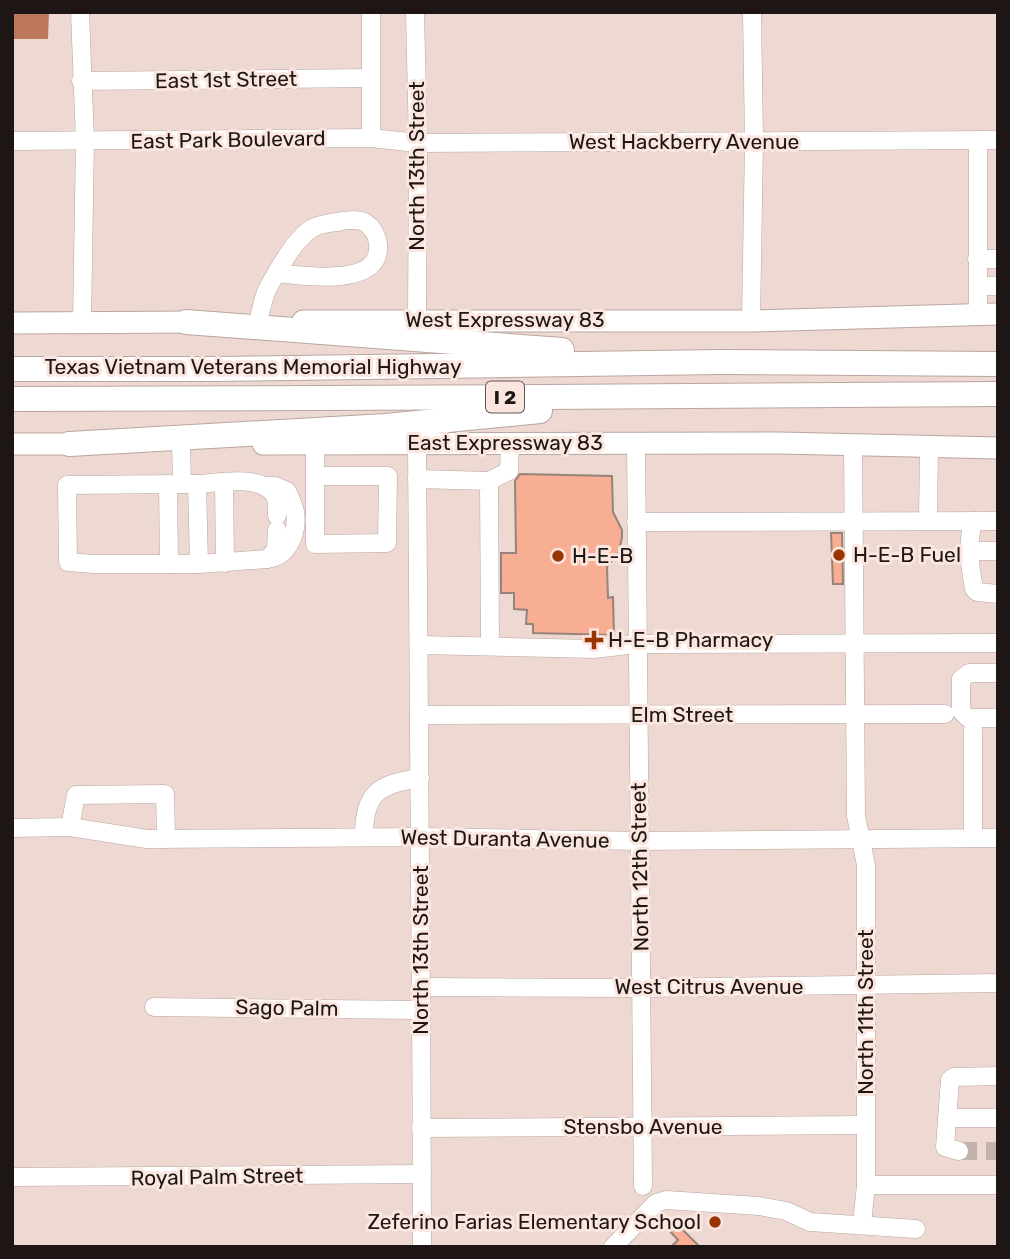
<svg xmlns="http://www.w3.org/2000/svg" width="1010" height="1259" viewBox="0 0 1010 1259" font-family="Rubik,sans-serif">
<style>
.water{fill:#bc775c}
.building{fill:#f8ae92;stroke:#95837c;stroke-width:2}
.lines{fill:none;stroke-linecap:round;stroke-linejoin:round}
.minor-tunnel{stroke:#c4b2ac;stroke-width:18;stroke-dasharray:18 9;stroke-linecap:butt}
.minor-casing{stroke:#b9a69f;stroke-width:19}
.major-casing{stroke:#b9a69f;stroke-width:23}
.highway-casing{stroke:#b9a69f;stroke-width:26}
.minor{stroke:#fff;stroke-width:18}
.major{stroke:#fff;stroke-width:21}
.highway{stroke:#fff;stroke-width:24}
.poi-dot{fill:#993500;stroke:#fbe6df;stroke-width:2.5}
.labels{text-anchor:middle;stroke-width:6;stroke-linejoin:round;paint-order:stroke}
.shield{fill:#fbe6df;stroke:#605451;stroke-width:2}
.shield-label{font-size:19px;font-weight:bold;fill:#1d1614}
.street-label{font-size:21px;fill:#1d1614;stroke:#fbe6df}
.poi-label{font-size:21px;fill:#1d1614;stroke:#fbe6df;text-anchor:start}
</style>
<rect width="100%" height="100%" fill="#eed9d2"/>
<path class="water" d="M12,12H49L48,39H12Z"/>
<g class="building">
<path d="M520,474L612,476L613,512L622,530V537L619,552L607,567L608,598L613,597L614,635L533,633V624H526L527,610L514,609V593H501V553H516L515,481Z"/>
<path d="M831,533H842L843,584H833Z"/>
<path d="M675,1222L700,1247H671L678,1240L668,1229Z"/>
</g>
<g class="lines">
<path class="minor-tunnel" d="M959,1151H998"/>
<defs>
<g id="minor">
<path d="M80,12L85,141L82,322"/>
<path d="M415,12L418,143L417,320"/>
<path d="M81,81L370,78"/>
<path d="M371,138V12"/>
<path d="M12,141L371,138L418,143L998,140"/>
<path d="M977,259H998"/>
<path d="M978,286V140"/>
<path d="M978,315V286H998"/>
<path d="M258,321C261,311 263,299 267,290C276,273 295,239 311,229C319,224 329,223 337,222C345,220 357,219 364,222C372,226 377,235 378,244C383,288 303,276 278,273"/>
<path d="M751,321L754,142L752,12"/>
<path d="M417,443C421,711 421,979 422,1247"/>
<path d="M636,443L643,1186"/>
<path d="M181,444L182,484L67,485L68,562L94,564H199L197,484H182"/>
<path d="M315,444V476H388L387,543L315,544V476"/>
<path d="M853,445L856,816L866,865V1185L862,1224"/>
<path d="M417,479L489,481L490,645"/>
<path d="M489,481L509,471L510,443"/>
<path d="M224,483L225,563"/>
<path d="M168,484L169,564"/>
<path d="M197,484C218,483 259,474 274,494C278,500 277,510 277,516"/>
<path d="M263,486H275L287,491C290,498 294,505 295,512C298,532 289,557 267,559"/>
<path d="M928,521L929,447"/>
<path d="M974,521C966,543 970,566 974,589L977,592L998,594"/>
<path d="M636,522L998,521"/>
<path d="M969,551H998"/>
<path d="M199,564L267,559L276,550L277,530"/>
<path d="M419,645L594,649L636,644L998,643"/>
<path d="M998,673H969L961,679V711L968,718H998"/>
<path d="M419,715L945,714"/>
<path d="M973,730V838"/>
<path d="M70,827L76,795L165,794L166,839"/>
<path d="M12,828L70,827L147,839L422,837L640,841L998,838"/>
<path d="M364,837C364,792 379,784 420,778"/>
<path d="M420,987L641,988L998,983"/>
<path d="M154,1007L420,1010"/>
<path d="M947,1118H998"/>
<path d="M421,1128L866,1125"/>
<path d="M959,1151L945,1147L950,1080L954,1077L998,1076"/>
<path d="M12,1177L422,1174"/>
<path d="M866,1185H998"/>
<path d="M613,1247L656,1203L666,1200L759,1206L786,1211L810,1222L916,1229"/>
</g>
<g id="major">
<path d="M303,321H751L998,314"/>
<path d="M12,323L201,322"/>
<path d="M12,444H84"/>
<path d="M263,444L780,443L998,448"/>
</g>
<g id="highway">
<path d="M186,322L562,350"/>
<path d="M12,369H211L720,362L998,364"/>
<path d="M12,399C341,397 669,398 998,394"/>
<path d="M69,444L386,426L540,411"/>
</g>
</defs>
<use href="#minor" class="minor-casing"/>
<use href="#major" class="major-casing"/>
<use href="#highway" class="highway-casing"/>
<use href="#minor" class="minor"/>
<use href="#major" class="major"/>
<use href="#highway" class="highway"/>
</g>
<g class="poi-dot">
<circle cx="839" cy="555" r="7"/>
<circle cx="558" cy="556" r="7"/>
<path d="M590.5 629.5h7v7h7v7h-7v7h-7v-7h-7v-7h7z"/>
<circle cx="715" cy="1222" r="7"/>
</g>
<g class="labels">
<rect class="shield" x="486" y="381.5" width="38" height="31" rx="5"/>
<g class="shield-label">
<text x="505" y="404">I 2</text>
</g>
<g class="street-label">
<text transform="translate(226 80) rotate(-1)" y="7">East 1st Street</text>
<text transform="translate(228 140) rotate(-1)" y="7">East Park Boulevard</text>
<text x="684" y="149">West Hackberry Avenue</text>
<text transform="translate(417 166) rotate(-90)" y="7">North 13th Street</text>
<text x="505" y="327">West Expressway 83</text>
<text x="253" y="374">Texas Vietnam Veterans Memorial Highway</text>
<text x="505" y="450">East Expressway 83</text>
<text x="682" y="722">Elm Street</text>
<text transform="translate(505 839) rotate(1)" y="7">West Duranta Avenue</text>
<text transform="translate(640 867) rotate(-91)" y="7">North 12th Street</text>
<text transform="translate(421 950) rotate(-90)" y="7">North 13th Street</text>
<text x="709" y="994">West Citrus Avenue</text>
<text transform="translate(287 1008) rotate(1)" y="7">Sago Palm</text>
<text transform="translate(866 1012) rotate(-90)" y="7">North 11th Street</text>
<text x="643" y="1134">Stensbo Avenue</text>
<text transform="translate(217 1177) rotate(-1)" y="7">Royal Palm Street</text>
</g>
<g class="poi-label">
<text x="853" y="562">H-E-B Fuel</text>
<text x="572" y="563">H-E-B</text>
<text x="608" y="647">H-E-B Pharmacy</text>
<text x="701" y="1229" text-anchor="end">Zeferino Farias Elementary School</text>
</g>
</g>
<rect width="1010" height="1259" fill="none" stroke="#1d1614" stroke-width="28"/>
</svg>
